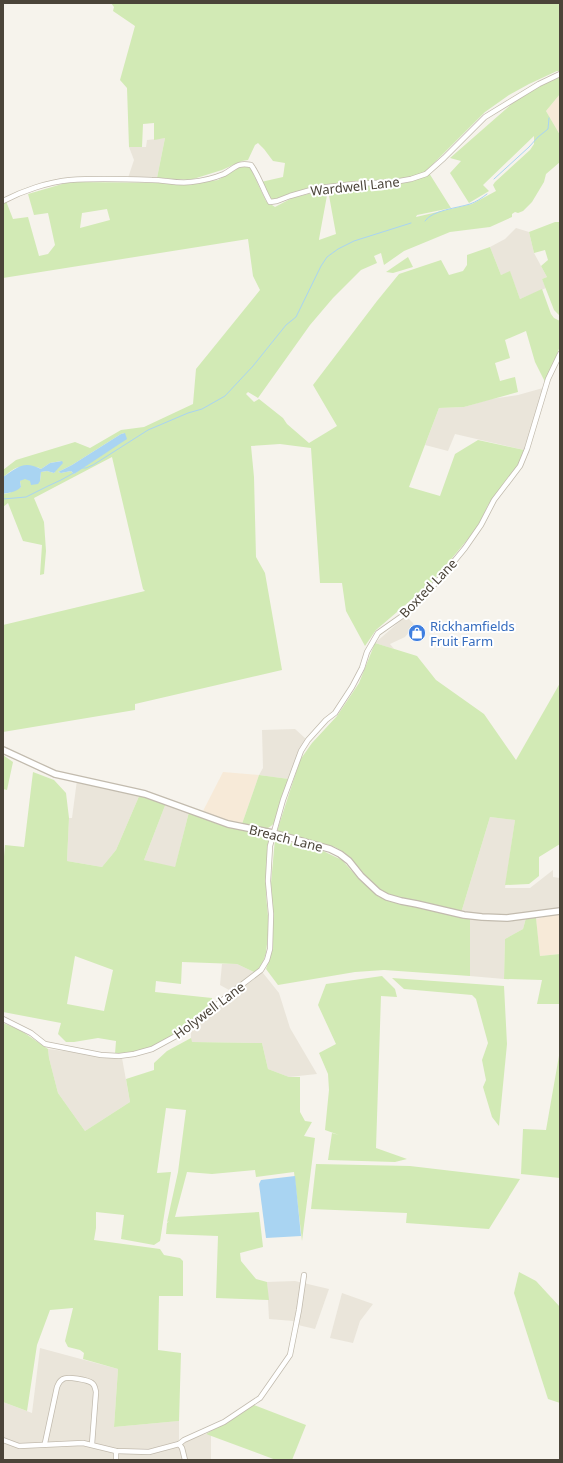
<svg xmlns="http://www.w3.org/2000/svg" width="563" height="1463" viewBox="0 0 563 1463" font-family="'Noto Sans',sans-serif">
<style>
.residential{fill:#eae5da}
.commercial{fill:#f7ead8}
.green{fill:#d2eab5;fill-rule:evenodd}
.water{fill:#a9d4f2}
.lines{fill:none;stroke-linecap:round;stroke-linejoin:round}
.stream{stroke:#a9d4f2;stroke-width:1}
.minor-casing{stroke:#c2bbae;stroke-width:6}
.tertiary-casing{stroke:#c2bbae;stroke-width:8}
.minor{stroke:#fff;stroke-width:4.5}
.tertiary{stroke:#fff;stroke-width:5.5}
.labels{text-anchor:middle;stroke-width:4;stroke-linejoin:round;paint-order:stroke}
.street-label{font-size:13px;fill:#4b4439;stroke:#fff}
.shop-label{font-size:13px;fill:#366cbe;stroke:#fff;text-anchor:start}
</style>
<rect width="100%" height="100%" fill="#f6f3ec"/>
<g class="residential">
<path d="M165,138L157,178H128L134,160L129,147H146L147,140Z"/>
<path d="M516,228L529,232L534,253L547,277L542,279L546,288L520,299L510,272L501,275L490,247L505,239Z"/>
<path d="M543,388L524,450L455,434L448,451L425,445L439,408L464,407L491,399L518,395Z"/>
<path d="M406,616L413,623L416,629L412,634L409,632L405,637L390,644L394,649L375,643Z"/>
<path d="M295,729L306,739L289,779L259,775L263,768L262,730Z"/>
<path d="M77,780L140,794L116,850L102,867L67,861L69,818H72Z"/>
<path d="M166,803L189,812L175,868L144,860Z"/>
<path d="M490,817L515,820L505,888H530L553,870V877L560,878V908L527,914L523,929L505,939L504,979L470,976V919L461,913Z"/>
<path d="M222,964H237L256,973H263L279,993L290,1028L317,1074L289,1077L268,1069L262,1043L191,1042V1031L218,1006L229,990L220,985Z"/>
<path d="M48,1049L122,1058L130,1102L85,1131L58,1093L49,1058Z"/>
<path d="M295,1281L329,1289L315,1329L298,1325L293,1321L269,1319L267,1282Z"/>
<path d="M342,1293L373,1304L360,1321L353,1343L330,1338Z"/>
<path d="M40,1348L118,1369L114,1427L179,1421V1441L206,1434L211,1435V1460H3V1402L32,1413Z"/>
</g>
<g class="commercial">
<path d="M560,94V135L546,111Z"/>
<path d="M223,772L259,775L242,824L216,819L202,813Z"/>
<path d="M560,913V954L540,956L536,919Z"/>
</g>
<g class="green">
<path d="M111,3H560V71H557L529,84L509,95L485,112L425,172L407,178L338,183L305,189L272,200L261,182L283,177L285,163L273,161L264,149L258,143L255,145L248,160L242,161L222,170L190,180L157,178L165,138L154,140V123L143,124L142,147H129L127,88L120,80L135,26L113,11L114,7Z"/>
<path d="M555,77H560V94L546,111L560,135V162L546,174L544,182L532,202L523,211L518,213L515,212L512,214V217L490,227L450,232L404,251L384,265L381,253L374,256L377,263L361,270L333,298L310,325L258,398L248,392L246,394L254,402L259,399L283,418L287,424L309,443L337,426L313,385L377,301L399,274L441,260L449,275L463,271L467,265V255L490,247L501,275L510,271L520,299L542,289L551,314L554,318L560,321V346L546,384L535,362L526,331L505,340L510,358L495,363L500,381L515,377L518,392L464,407L439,408L409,487L440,496L455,454L478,440L524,450L519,464L488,505L478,527L432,582L376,630L365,646L346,611L342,583H320L311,448L280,444L251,446L254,477L256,557L265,573L282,670L135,704V710L3,732V625L145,591L143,589L112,457L34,498L44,522L46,551L44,574L40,575L42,545L23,541L8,503L3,507V494L9,493L21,487L20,481L25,478L30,481H40L41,472L47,471L54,473L61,461L50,463L41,469C38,467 35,467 31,467C16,465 14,469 3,477V470L16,460L75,442L90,448L121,430L144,427L193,404L196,369L260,290L253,276L248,239L3,278V204L6,201L13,219L28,217L39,256L48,254L55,245L48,213L34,215L28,194L69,182L197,183L218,180L243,165L250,167L266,201L275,207L292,198L328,189L385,184L429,173L451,208L417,215L416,217L472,204L496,191L493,185L495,182L530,150L534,144V136L483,185L489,191L469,203L450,173L461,161L450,158L515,101ZM328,190L336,234L319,240V239ZM107,209L110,220L80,228L82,213ZM125,433L74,474L71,471L61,473L58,472L72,465L121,434Z"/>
<path d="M555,222H560V316L554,310L542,279L547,277L541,266L548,260L545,250L534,253L529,232Z"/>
<path d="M408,257L413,267L393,273L386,272Z"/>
<path d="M375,643L417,656L436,680L484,714L516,760L560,683V844L539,857V876L529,884L505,885L515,820L490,817L461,913L398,898L379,890L345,853L335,847L277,831L300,760L312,743L337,716L359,683Z"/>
<path d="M3,755L13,762L7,790L3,789Z"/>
<path d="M33,772L54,780L66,793L69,818L67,861L102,867L116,850L140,794L166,803L144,860L175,867L189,812L217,824L270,835L266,895L269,926L266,953L263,962L256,973L237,964L182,962L181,984L156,981L155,992L212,998V1004C192,1020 173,1039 149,1048C138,1053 127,1053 115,1054L116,1041L98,1038L74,1042H66L58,1034L61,1023L3,1012V868L5,845L24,847ZM75,956L113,970L104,1011L67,1004Z"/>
<path d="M259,775L289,779L274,823C266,834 253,827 242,824Z"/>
<path d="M275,839L323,851L342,860L358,878L379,897L470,919V976L384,970L355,972L278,985L266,969L272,951L273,925L271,883Z"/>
<path d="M526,918H536L540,956L560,954V1004H537L542,980L504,979L505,939L523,929Z"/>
<path d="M382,976L395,989L397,997L381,996L376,1148L407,1159L395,1162L328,1160L332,1133L339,1135L325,1130L329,1090L328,1074L319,1053L336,1044L318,1005L326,984Z"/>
<path d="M392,978L504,986L507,1044L499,1126L492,1117L483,1087L486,1080L482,1060L488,1043L476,999L472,995L404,989Z"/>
<path d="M3,1023L20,1030L48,1049L49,1058L58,1093L85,1131L130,1102L126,1079L154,1070V1063L167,1051L191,1038L192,1042L262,1043L268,1069L289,1077H300V1112L305,1121L312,1122L304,1136L315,1138L302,1241L294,1172L256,1177L255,1170L212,1174L187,1172L175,1217L259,1212L263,1247L240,1253L241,1261L256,1279L267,1282L269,1300L216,1298L218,1236L166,1234L167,1223L169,1221L167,1222L178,1172L186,1110L166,1108L157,1173L171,1172L160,1241L154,1245L121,1239L124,1215L96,1212V1228L94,1240L160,1249L164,1255L180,1258L183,1261V1296H159L158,1350L181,1353L179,1421L114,1427L118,1369L83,1359L84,1353L80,1350L68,1347L65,1341L73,1308L50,1310L37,1345L27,1411L3,1402Z"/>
<path d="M560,1050V1178L521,1174L523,1129L546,1130Z"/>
<path d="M316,1164L410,1166L520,1179L489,1229L406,1223L407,1213L311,1209Z"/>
<path d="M519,1272L536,1281L560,1307V1403L548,1399L514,1293Z"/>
<path d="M254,1405L306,1425L292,1460H276L206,1434Z"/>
</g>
<g class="water">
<path d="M125,433L127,439L74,474L71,471L61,473L58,472L72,465L121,434Z"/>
<path d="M62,461L63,463L54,473L47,471L41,472L40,481L38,484L31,485L30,481L25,479L20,481L21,487C15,493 10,492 3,494V477C17,468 23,460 41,469L50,463Z"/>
<path d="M295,1176L301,1236L266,1238L259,1184L261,1180Z"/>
</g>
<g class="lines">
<g class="stream">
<path d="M494,179L529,147L538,137L548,129L549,118"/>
<path d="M425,221C432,210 458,208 470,204C476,202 482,198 487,194"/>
<path d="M81,468H86L93,465L148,430L188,413L202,409L225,396L253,366L286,325L296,317L321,266L327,257L338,249L354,241L411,223"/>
<path d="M3,499L26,497L48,486L61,480L79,470"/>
</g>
<defs>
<g id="minor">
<path d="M3,201C22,191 48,182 70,180C96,178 125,179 152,180C165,180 178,184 191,182C202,181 214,178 224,174C235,168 237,162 251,165C259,176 263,190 270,202L277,201L290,196L318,188L354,184L394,182L411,179L426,174L444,158L485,117L539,84L560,74"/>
<path d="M3,1019L31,1033L45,1044L101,1055L119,1056L134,1054L152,1049L187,1030L231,993L261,970L267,960L270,949L271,914L268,881L270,846L283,800L301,751L308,740L326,720L335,713L352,687L362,668L367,652L378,633L405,614L437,582L465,548L481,525L494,500L520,466L527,449L548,379L560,354"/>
<path d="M3,1440L19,1446L83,1443L116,1451L149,1452L179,1444L182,1448L185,1460"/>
<path d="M45,1443L57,1387C59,1383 59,1381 63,1379C67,1376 88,1380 92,1383C95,1385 95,1388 96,1392L92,1444"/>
<path d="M179,1444L184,1440L224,1422L260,1398L290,1355L299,1310L304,1275"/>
<path d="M116,1460V1451"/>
</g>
<path id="tertiary" d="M3,750L55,774L145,794L228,824L273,833L330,849L340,854L349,861L361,876L378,892L387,897L401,901L417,904L464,915L482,917L507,918L560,911"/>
</defs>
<use href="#minor" class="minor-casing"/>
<use href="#tertiary" class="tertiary-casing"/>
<use href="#minor" class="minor"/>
<use href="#tertiary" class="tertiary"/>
</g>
<defs>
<symbol id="shop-disc" viewBox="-11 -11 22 22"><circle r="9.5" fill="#3f7fe0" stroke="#fff"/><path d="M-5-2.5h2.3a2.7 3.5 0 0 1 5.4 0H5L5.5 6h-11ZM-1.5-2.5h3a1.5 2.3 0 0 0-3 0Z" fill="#fff"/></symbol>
</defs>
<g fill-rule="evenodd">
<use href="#shop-disc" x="407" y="623" width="20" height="20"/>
</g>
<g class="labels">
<g class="street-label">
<text transform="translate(355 186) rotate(-6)" y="5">Wardwell Lane</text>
<text transform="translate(428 588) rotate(-46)" y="5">Boxted Lane</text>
<text transform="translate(286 838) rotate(14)" y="5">Breach Lane</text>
<text transform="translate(209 1010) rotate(-37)" y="5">Holywell Lane</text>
</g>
<g class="shop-label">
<text x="430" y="631">Rickhamfields<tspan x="430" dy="15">Fruit Farm</tspan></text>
</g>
</g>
<rect width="563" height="1463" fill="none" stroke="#4b4439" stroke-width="8"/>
</svg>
